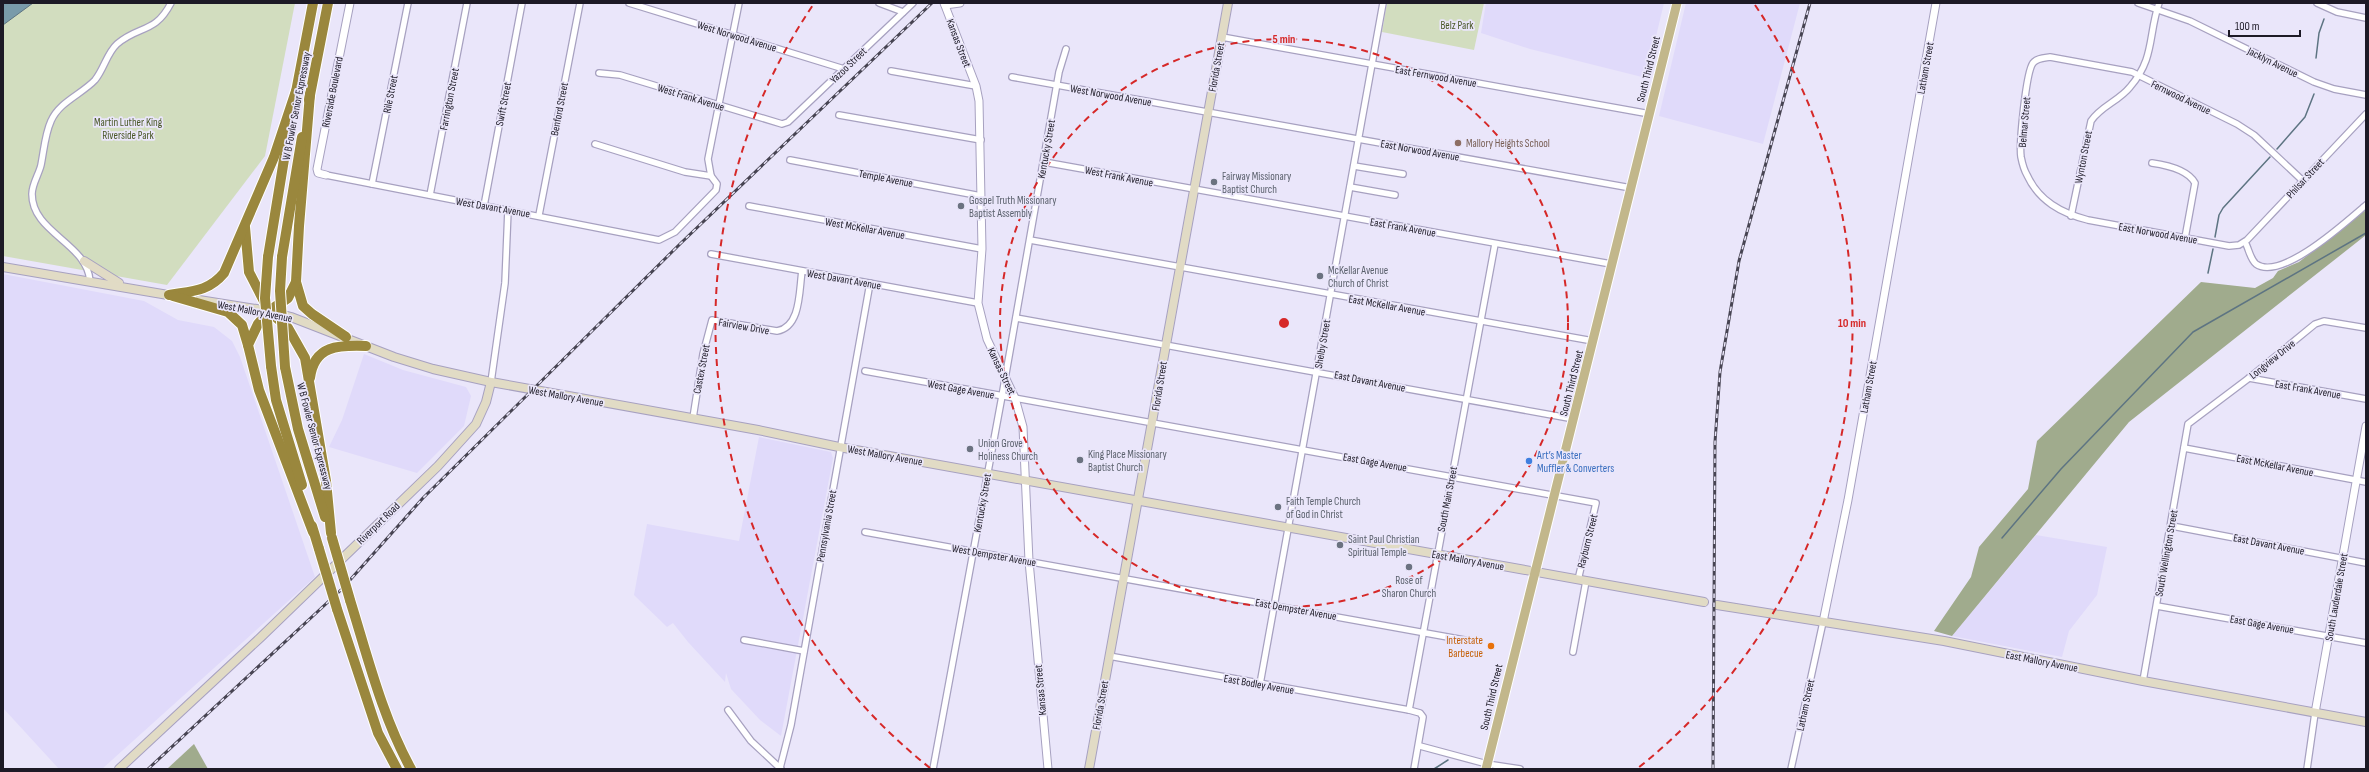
<svg xmlns="http://www.w3.org/2000/svg" width="2369" height="772" viewBox="0 0 2369 772" font-family="'Sofia Sans Condensed',sans-serif">
<style>
.built{fill:#e0dafa}
.green{fill:#d2ddbf}
.forest{fill:#a0ab8d}
.water{fill:#799baa;stroke:#5d7482}
.lines{fill:none;stroke-linecap:round;stroke-linejoin:round}
.stream{stroke:#5d7482;stroke-width:1.5}
.minor-casing{stroke:#a7a1c0;stroke-width:8}
.tertiary-casing{stroke:#a7a1c0;stroke-width:9}
.secondary-casing{stroke:#a7a1c0;stroke-width:10}
.primary-casing{stroke:#fff;stroke-width:11}
.motorway-casing{stroke:#fff;stroke-width:12}
.minor{stroke:#fff;stroke-width:5.5}
.tertiary{stroke:#fff;stroke-width:7}
.secondary{stroke:#e1dbc5;stroke-width:8}
.primary{stroke:#c2b78b;stroke-width:9}
.motorway{stroke:#9a873d;stroke-width:10}
.rail-casing{stroke:#474452;stroke-width:3}
.rail{stroke:#eae6fa;stroke-width:1.5;stroke-dasharray:4.5;stroke-linecap:butt}
.motorway-bridge-casing{stroke:#fff;stroke-width:12;stroke-linecap:butt}
.motorway-bridge{stroke:#9a873d;stroke-width:10}
.ring{fill:none;stroke:#d62828;stroke-width:2;stroke-dasharray:7 5}
.education-dot{fill:#8d6e63;stroke:#eae6fa;stroke-width:1.5}
.worship-dot{fill:#6b7280;stroke:#eae6fa;stroke-width:1.5}
.shop-dot{fill:#3f7fe0;stroke:#eae6fa;stroke-width:1.5}
.food-dot{fill:#e8710a;stroke:#eae6fa;stroke-width:1.5}
.labels{text-anchor:middle;stroke-width:3.5;stroke-linejoin:round;paint-order:stroke}
.park-label{font-size:11px;fill:#4a5828;stroke:#eae6fa}
.street-label{font-size:11px;fill:#1d1a26;stroke:#eae6fa}
.education-label{font-size:11px;fill:#785e54;stroke:#eae6fa;text-anchor:start}
.worship-label{font-size:11px;fill:#5b616d;stroke:#eae6fa;text-anchor:start}
.shop-label{font-size:11px;fill:#366cbe;stroke:#eae6fa;text-anchor:start}
.food-label{font-size:11px;fill:#c56008;stroke:#eae6fa;text-anchor:end}
.centre{fill:#d62828;stroke:#eae6fa;stroke-width:2}
.ring-label{font-size:12px;text-anchor:middle;font-weight:bold;fill:#d62828;stroke:#eae6fa;stroke-width:3.5;stroke-linejoin:round;paint-order:stroke}
</style>
<rect width="100%" height="100%" fill="#eae6fa"/>
<g class="built">
<path d="M1486,3H1664L1646,78L1530,49L1481,33Z"/>
<path d="M1686,3H1800L1763,144L1659,116Z"/>
<path d="M3,274L144,301L178,320L214,327L232,341L240,357L315,577L102,769H59L3,708Z"/>
<path d="M364,354L403,370L466,387L471,396L464,426L417,473L329,447L342,420Z"/>
<path d="M759,437L831,452L833,458L781,736L760,720L731,689L726,673L725,682L688,642L673,623L667,627L634,595L647,524L739,541Z"/>
<path d="M2036,535L2107,547L2097,595L2069,631L2062,657L1952,636Z"/>
</g>
<g class="green">
<path d="M3,3H295L265,156L167,285L3,256Z"/>
<path d="M1387,3H1484L1474,50L1382,32Z"/>
</g>
<g class="forest">
<path d="M2366,210V235L2129,422L1952,636L1934,631L1971,577L1979,547L2028,489L2037,441L2201,282L2255,288L2273,278L2278,271L2299,262Z"/>
<path d="M194,744L208,769H167Z"/>
</g>
<path class="water" d="M3,3H33L3,25Z"/>
<g class="lines">
<g class="stream">
<path d="M2316,58L2319,33L2324,19"/>
<path d="M2277,149L2305,117L2314,94"/>
<path d="M2215,237L2219,215L2223,208L2270,157"/>
<path d="M2208,273L2213,249"/>
<path d="M2002,538L2061,469L2193,332L2366,233"/>
<path d="M1434,769L1448,760"/>
</g>
<defs>
<g id="minor">
<path d="M629,3L844,69"/>
<path d="M879,3L903,12"/>
<path d="M2138,3L2190,21L2314,82L2334,89L2366,95"/>
<path d="M2317,3L2337,12L2366,18"/>
<path d="M1222,37L1650,114"/>
<path d="M891,71L976,86"/>
<path d="M599,73L620,75L782,124L788,122L913,3"/>
<path d="M1012,77L1631,188"/>
<path d="M839,115L981,140"/>
<path d="M790,160L981,196"/>
<path d="M1044,162L1611,264"/>
<path d="M2152,163C2166,165 2188,170 2195,183L2185,238"/>
<path d="M1354,166L1403,174"/>
<path d="M326,175L659,240L675,232L716,190L717,184L711,176L685,172L595,144"/>
<path d="M711,176L708,159L739,3"/>
<path d="M2302,180L2254,135L2237,124L2132,72L2050,57C2044,58 2037,58 2033,63C2026,72 2019,144 2021,157C2022,162 2024,170 2027,175C2039,201 2061,213 2088,220L2229,246L2239,245L2247,240L2366,114"/>
<path d="M372,184L408,3"/>
<path d="M1350,187L1395,195"/>
<path d="M430,195L467,3"/>
<path d="M484,206L522,3"/>
<path d="M749,206L982,249"/>
<path d="M539,215L580,3"/>
<path d="M2071,216L2091,121C2101,106 2119,101 2130,87C2155,58 2148,36 2159,3"/>
<path d="M1030,240L1593,341"/>
<path d="M2245,242C2249,249 2250,259 2256,264C2281,282 2347,221 2366,205"/>
<path d="M711,254L978,303"/>
<path d="M90,281C87,243 32,233 32,194C32,184 39,174 41,165C44,150 45,134 51,121C59,102 82,94 95,80C104,69 107,53 117,44C139,25 155,34 171,3"/>
<path d="M1016,318L1574,419"/>
<path d="M865,371L1596,503L1578,580"/>
<path d="M2249,378L2366,399"/>
<path d="M491,382L505,283L508,210"/>
<path d="M693,418L703,354L712,320L777,331C801,327 799,291 802,271"/>
<path d="M2184,448L2366,482"/>
<path d="M2172,526L2366,563"/>
<path d="M865,532L1470,641"/>
<path d="M2157,606L2366,643"/>
<path d="M744,640L804,651"/>
<path d="M1573,652L1586,581"/>
<path d="M1109,656L1409,710L1420,713L1423,717L1414,769"/>
<path d="M2143,681L2188,424L2249,378L2315,324L2324,321L2366,328"/>
<path d="M1260,684L1383,3"/>
<path d="M728,710L751,741L781,769"/>
<path d="M1409,710L1495,244"/>
<path d="M1420,746L1487,764L1520,769"/>
<path d="M780,768L791,725L870,283"/>
<path d="M933,769L1002,396L1059,72L1066,49"/>
<path d="M1791,769L1823,622"/>
<path d="M2307,769L2315,713"/>
</g>
<g id="tertiary">
<path d="M944,3L976,86L979,101L982,249L978,303L987,339L1015,398L1023,427L1029,561L1048,769"/>
<path d="M945,5L960,3"/>
<path d="M326,175L318,173L317,169L350,3"/>
<path d="M1823,622L1848,500L1936,3"/>
<path d="M2315,713L2366,426"/>
</g>
<g id="secondary">
<path d="M84,261L119,283"/>
<path d="M3,267L174,296"/>
<path d="M199,300L269,311L291,317L394,357L433,369L491,382L758,430L839,447L1704,602"/>
<path d="M1717,605L1944,641L2143,681L2366,722"/>
<path d="M119,769L261,637L438,466L476,424L486,402L491,382"/>
<path d="M1089,769L1228,3"/>
</g>
<path id="primary" d="M1486,769C1550,514 1614,259 1677,3"/>
<g id="motorway">
<path d="M310,94L299,226L296,282L303,306L312,314L346,337"/>
<path d="M295,97L313,3"/>
<path d="M309,100L328,3"/>
<path d="M245,227L249,272L269,311L288,328L305,358L326,481L331,533"/>
<path d="M268,257L289,129"/>
<path d="M282,257L302,137"/>
<path d="M296,282L288,298L269,311L258,324L248,345L259,390L313,532"/>
<path d="M169,295C192,291 208,292 224,273L274,157L296,91"/>
<path d="M173,296L228,312L242,325L248,345"/>
<path d="M271,366L276,400L302,485"/>
<path d="M285,367L298,429L325,517"/>
<path d="M310,378C314,345 339,345 366,346"/>
<path d="M312,526L319,549"/>
<path d="M350,600C368,658 382,716 411,769"/>
<path d="M337,609L378,733L397,769"/>
</g>
</defs>
<use href="#minor" class="minor-casing"/>
<use href="#tertiary" class="tertiary-casing"/>
<use href="#secondary" class="secondary-casing"/>
<use href="#primary" class="primary-casing"/>
<use href="#motorway" class="motorway-casing"/>
<use href="#minor" class="minor"/>
<use href="#tertiary" class="tertiary"/>
<use href="#secondary" class="secondary"/>
<use href="#primary" class="primary"/>
<use href="#motorway" class="motorway"/>
<defs>
<g id="rail">
<path d="M148,769L342,589L423,498L681,243L932,3"/>
<path d="M1713,769L1715,442L1720,372L1739,261L1810,3"/>
</g>
</defs>
<use href="#rail" class="rail-casing"/>
<use href="#rail" class="rail"/>
<defs>
<g id="motorway-bridge">
<path d="M268,257L265,298L271,366"/>
<path d="M282,257L280,291L285,367"/>
<path d="M332,538L350,600"/>
<path d="M319,549L337,609"/>
</g>
</defs>
<use href="#motorway-bridge" class="motorway-bridge-casing"/>
<use href="#motorway-bridge" class="motorway-bridge"/>
</g>
<g class="ring">
<circle cx="1284" cy="323" r="284"/>
<path d="M930 768A568 568 0 0 1 813 5M1755 5A568 568 0 0 1 1638 768"/>
</g>
<circle class="education-dot" cx="1458" cy="143" r="4"/>
<g class="worship-dot">
<circle cx="1214" cy="182" r="4"/>
<circle cx="961" cy="206" r="4"/>
<circle cx="1320" cy="276" r="4"/>
<circle cx="970" cy="449" r="4"/>
<circle cx="1080" cy="460" r="4"/>
<circle cx="1278" cy="507" r="4"/>
<circle cx="1340" cy="545" r="4"/>
<circle cx="1409" cy="567" r="4"/>
</g>
<circle class="shop-dot" cx="1529" cy="461" r="4"/>
<circle class="food-dot" cx="1491" cy="646" r="4"/>
<g class="labels">
<g class="park-label">
<text x="1457" y="29">Belz Park</text>
<text x="128" y="126">Martin Luther King<tspan x="128" dy="13">Riverside Park</tspan></text>
</g>
<g class="street-label">
<text transform="translate(737 36) rotate(17)" y="4">West Norwood Avenue</text>
<text transform="translate(959 43) rotate(69)" y="4">Kansas Street</text>
<text transform="translate(2273 62) rotate(26)" y="4">Jacklyn Avenue</text>
<text transform="translate(848 65) rotate(-44)" y="4">Yazoo Street</text>
<text transform="translate(1216 67) rotate(-80)" y="4">Florida Street</text>
<text transform="translate(1925 68) rotate(-80)" y="4">Latham Street</text>
<text transform="translate(1648 69) rotate(-76)" y="4">South Third Street</text>
<text transform="translate(1436 76) rotate(10)" y="4">East Fernwood Avenue</text>
<text transform="translate(332 92) rotate(-79)" y="4">Riverside Boulevard</text>
<text transform="translate(390 94) rotate(-79)" y="4">Rile Street</text>
<text transform="translate(1111 95) rotate(10)" y="4">West Norwood Avenue</text>
<text transform="translate(691 97) rotate(17)" y="4">West Frank Avenue</text>
<text transform="translate(2181 97) rotate(26)" y="4">Fernwood Avenue</text>
<text transform="translate(449 99) rotate(-79)" y="4">Farrington Street</text>
<text transform="translate(503 104) rotate(-79)" y="4">Swift Street</text>
<text transform="translate(296 106) rotate(-79)" y="4">W B Fowler Senior Expressway</text>
<text transform="translate(559 109) rotate(-79)" y="4">Benford Street</text>
<text transform="translate(2024 122) rotate(-85)" y="4">Belmar Street</text>
<text transform="translate(1046 149) rotate(-80)" y="4">Kentucky Street</text>
<text transform="translate(1420 150) rotate(10)" y="4">East Norwood Avenue</text>
<text transform="translate(2083 157) rotate(-79)" y="4">Wynton Street</text>
<text transform="translate(1119 176) rotate(11)" y="4">West Frank Avenue</text>
<text transform="translate(886 178) rotate(11)" y="4">Temple Avenue</text>
<text transform="translate(2305 178) rotate(-47)" y="4">Philsar Street</text>
<text transform="translate(493 207) rotate(10)" y="4">West Davant Avenue</text>
<text transform="translate(1403 227) rotate(10)" y="4">East Frank Avenue</text>
<text transform="translate(865 228) rotate(10)" y="4">West McKellar Avenue</text>
<text transform="translate(2158 233) rotate(10)" y="4">East Norwood Avenue</text>
<text transform="translate(844 279) rotate(10)" y="4">West Davant Avenue</text>
<text transform="translate(1387 305) rotate(10)" y="4">East McKellar Avenue</text>
<text transform="translate(255 311) rotate(11)" y="4">West Mallory Avenue</text>
<text transform="translate(744 326) rotate(10)" y="4">Fairview Drive</text>
<text transform="translate(1322 344) rotate(-80)" y="4">Shelby Street</text>
<text transform="translate(2272 359) rotate(-39)" y="4">Longview Drive</text>
<text transform="translate(701 369) rotate(-79)" y="4">Castex Street</text>
<text transform="translate(1002 371) rotate(64)" y="4">Kansas Street</text>
<text transform="translate(1370 381) rotate(11)" y="4">East Davant Avenue</text>
<text transform="translate(1571 383) rotate(-76)" y="4">South Third Street</text>
<text transform="translate(1159 386) rotate(-81)" y="4">Florida Street</text>
<text transform="translate(1868 387) rotate(-80)" y="4">Latham Street</text>
<text transform="translate(961 389) rotate(10)" y="4">West Gage Avenue</text>
<text transform="translate(2308 389) rotate(10)" y="4">East Frank Avenue</text>
<text transform="translate(566 396) rotate(10)" y="4">West Mallory Avenue</text>
<text transform="translate(315 436) rotate(75)" y="4">W B Fowler Senior Expressway</text>
<text transform="translate(885 455) rotate(10)" y="4">West Mallory Avenue</text>
<text transform="translate(1375 462) rotate(10)" y="4">East Gage Avenue</text>
<text transform="translate(2275 465) rotate(11)" y="4">East McKellar Avenue</text>
<text transform="translate(1447 499) rotate(-79)" y="4">South Main Street</text>
<text transform="translate(982 503) rotate(-80)" y="4">Kentucky Street</text>
<text transform="translate(378 523) rotate(-44)" y="4">Riverport Road</text>
<text transform="translate(826 526) rotate(-80)" y="4">Pennsylvania Street</text>
<text transform="translate(1587 541) rotate(-76)" y="4">Rayburn Street</text>
<text transform="translate(2269 544) rotate(11)" y="4">East Davant Avenue</text>
<text transform="translate(2166 553) rotate(-80)" y="4">South Wellington Street</text>
<text transform="translate(994 555) rotate(10)" y="4">West Dempster Avenue</text>
<text transform="translate(1468 560) rotate(10)" y="4">East Mallory Avenue</text>
<text transform="translate(2336 597) rotate(-80)" y="4">South Lauderdale Street</text>
<text transform="translate(1296 609) rotate(10)" y="4">East Dempster Avenue</text>
<text transform="translate(2262 624) rotate(10)" y="4">East Gage Avenue</text>
<text transform="translate(2042 661) rotate(11)" y="4">East Mallory Avenue</text>
<text transform="translate(1259 684) rotate(10)" y="4">East Bodley Avenue</text>
<text transform="translate(1040 690) rotate(-95)" y="4">Kansas Street</text>
<text transform="translate(1491 697) rotate(-77)" y="4">South Third Street</text>
<text transform="translate(1100 705) rotate(-80)" y="4">Florida Street</text>
<text transform="translate(1805 705) rotate(-78)" y="4">Latham Street</text>
</g>
<g class="education-label">
<text x="1466" y="147">Mallory Heights School</text>
</g>
<g class="worship-label">
<text x="1222" y="180">Fairway Missionary<tspan x="1222" dy="13">Baptist Church</tspan></text>
<text x="969" y="204">Gospel Truth Missionary<tspan x="969" dy="13">Baptist Assembly</tspan></text>
<text x="1328" y="274">McKellar Avenue<tspan x="1328" dy="13">Church of Christ</tspan></text>
<text x="978" y="447">Union Grove<tspan x="978" dy="13">Holiness Church</tspan></text>
<text x="1088" y="458">King Place Missionary<tspan x="1088" dy="13">Baptist Church</tspan></text>
<text x="1286" y="505">Faith Temple Church<tspan x="1286" dy="13">of God in Christ</tspan></text>
<text x="1348" y="543">Saint Paul Christian<tspan x="1348" dy="13">Spiritual Temple</tspan></text>
<text x="1409" y="584" text-anchor="middle">Rose of<tspan x="1409" dy="13">Sharon Church</tspan></text>
</g>
<g class="shop-label">
<text x="1537" y="459">Art’s Master<tspan x="1537" dy="13">Muffler &amp; Converters</tspan></text>
</g>
<g class="food-label">
<text x="1483" y="644">Interstate<tspan x="1483" dy="13">Barbecue</tspan></text>
</g>
</g>
<circle cx="1284" cy="323" r="6" class="centre"/>
<g class="ring-label">
<text x="1284" y="43">5 min</text>
<text x="1852" y="327">10 min</text>
</g>
<rect width="2369" height="772" fill="none" stroke="#1d1a26" stroke-width="8"/>
<path d="M2229 30v6h71v-6" fill="none" stroke="#1d1a26" stroke-width="2"/>
<text x="2235" y="30" font-size="12" fill="#1d1a26" stroke="#eae6fa" stroke-width="3" paint-order="stroke">100 m</text>
</svg>
